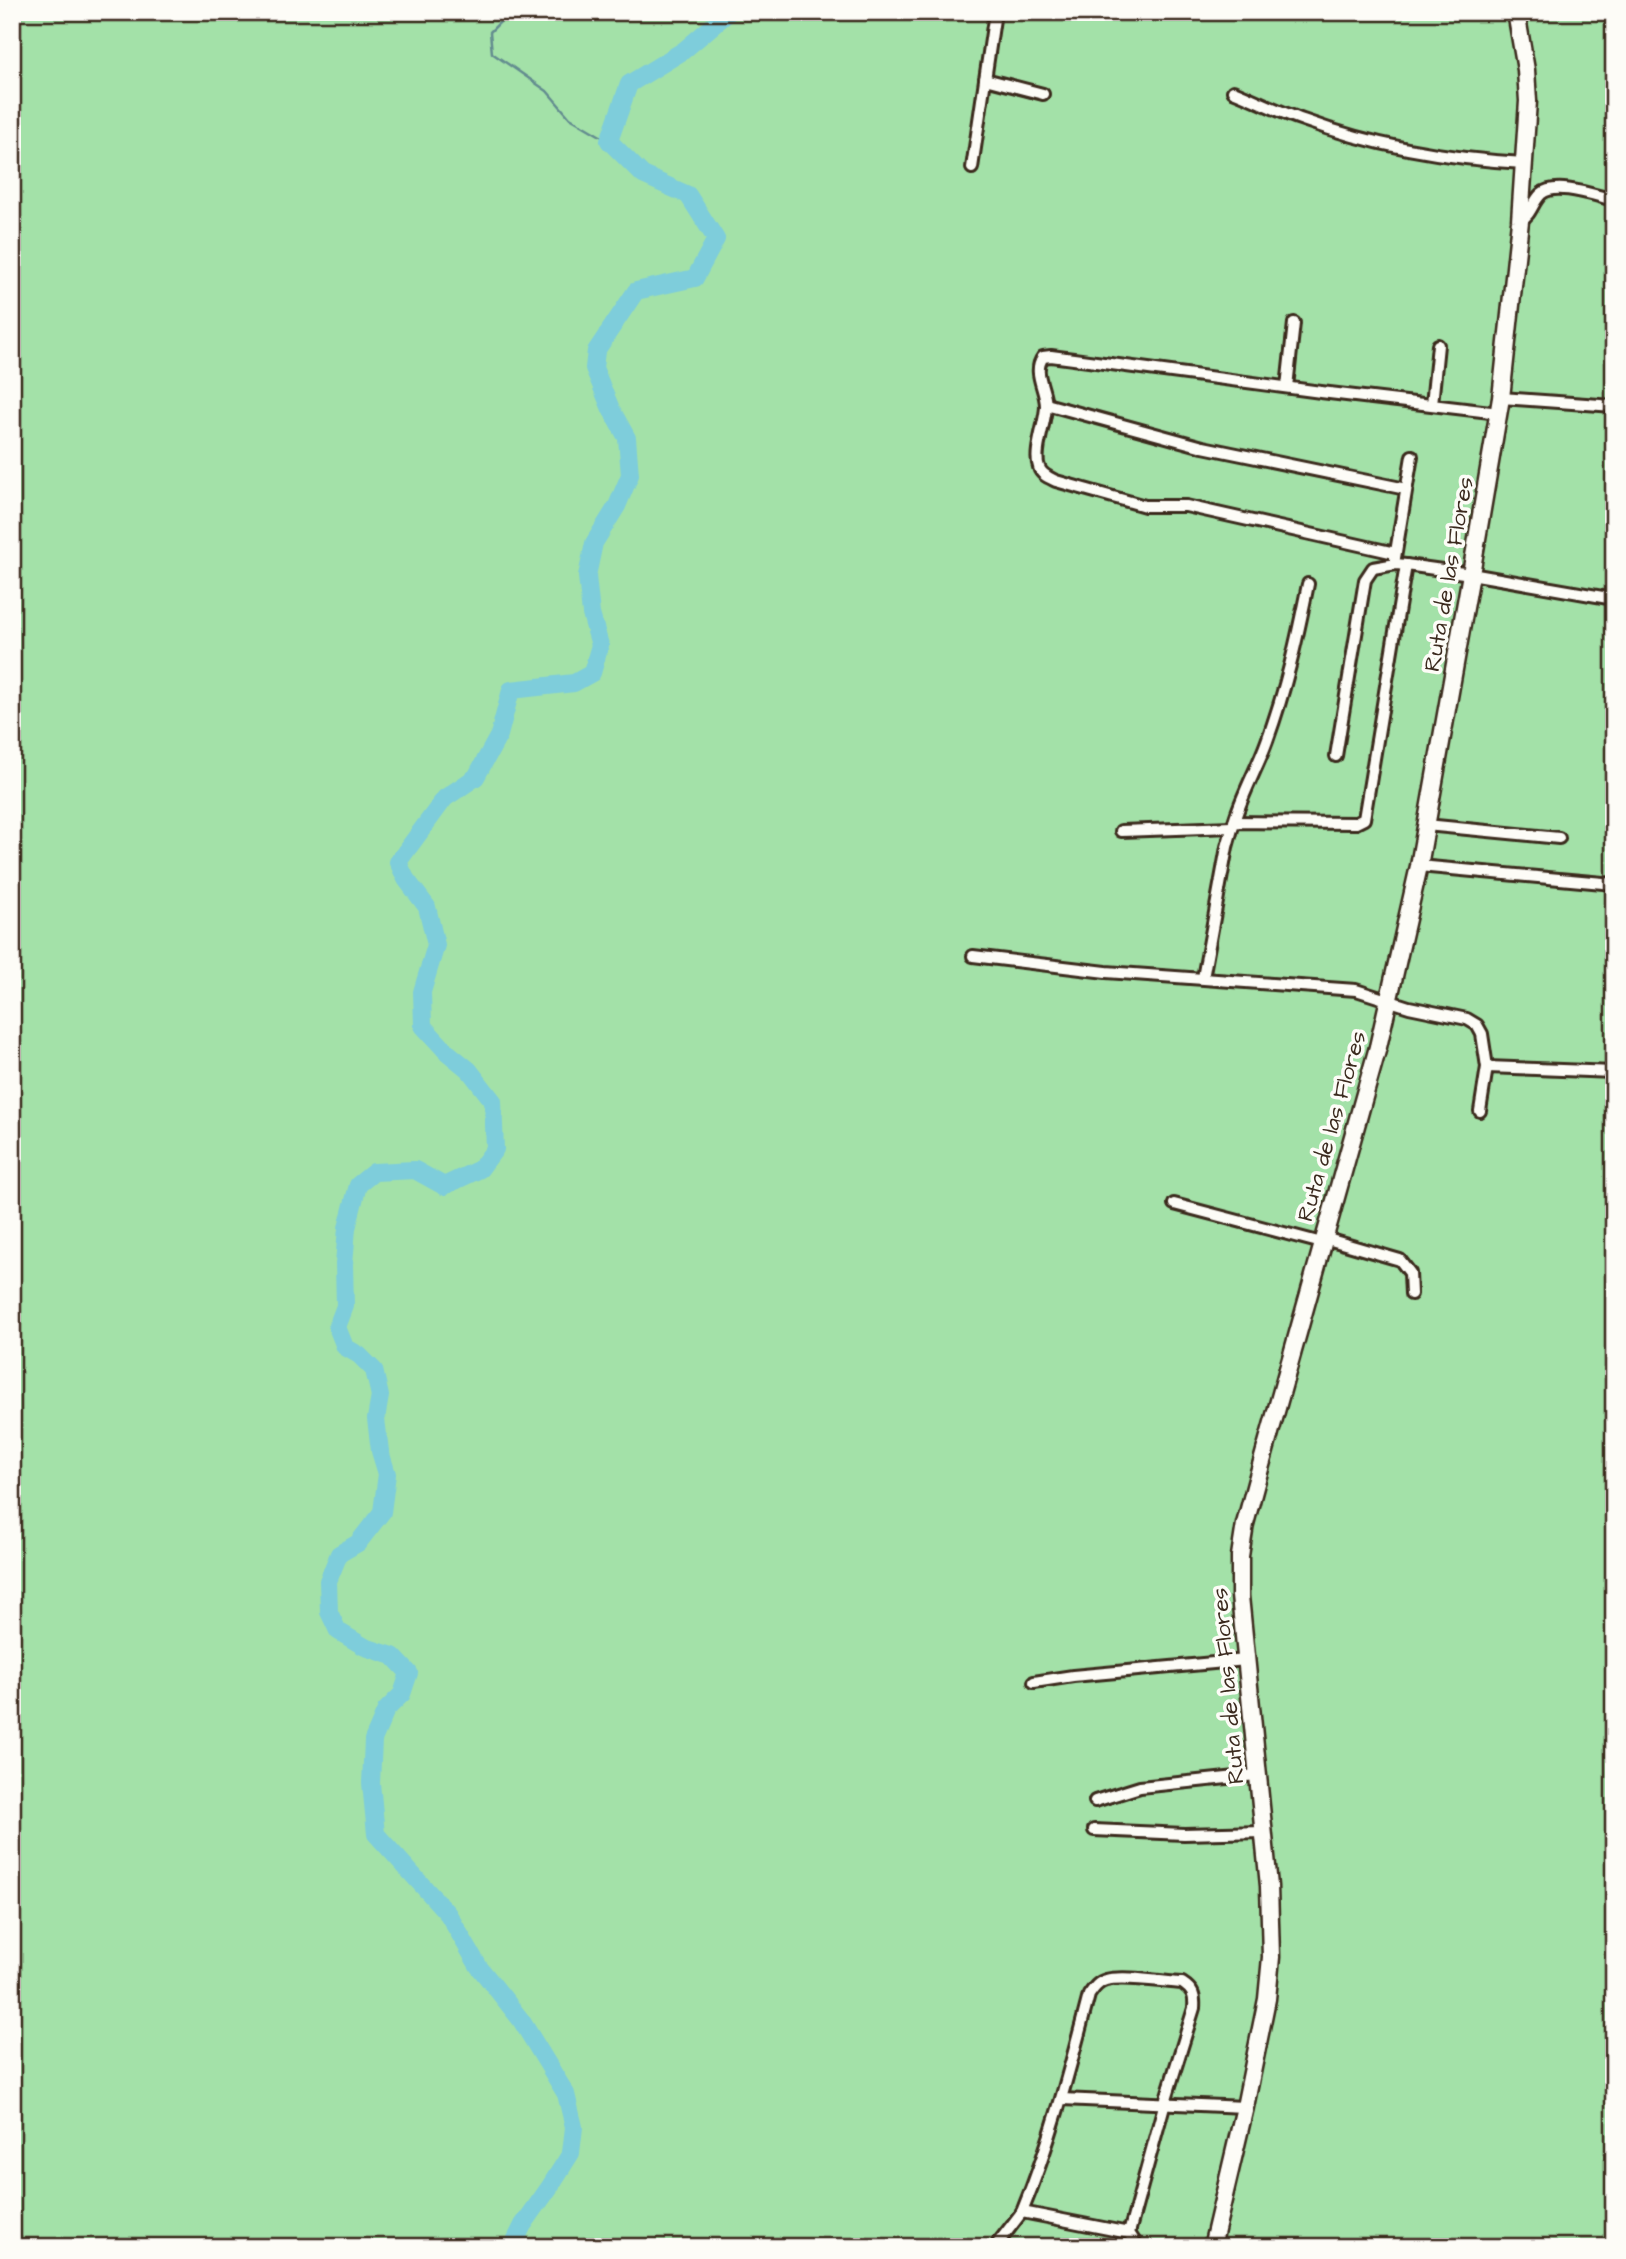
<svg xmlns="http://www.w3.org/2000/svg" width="1626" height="2259" viewBox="0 0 1626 2259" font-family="'Architects Daughter',sans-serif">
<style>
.green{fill:#a3e1a8;stroke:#6f8663;stroke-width:2}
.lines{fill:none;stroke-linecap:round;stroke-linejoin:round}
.stream{stroke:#638c8f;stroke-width:2.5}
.river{stroke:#7ecddb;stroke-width:18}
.street-casing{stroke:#3b2a1e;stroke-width:16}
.secondary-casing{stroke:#3b2a1e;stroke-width:21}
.street{stroke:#fdfcf7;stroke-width:10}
.secondary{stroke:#fdfcf7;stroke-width:16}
.labels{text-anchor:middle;stroke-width:7;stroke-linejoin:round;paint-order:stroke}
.street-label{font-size:23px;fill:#3b2a1e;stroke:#fdfcf7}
</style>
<rect width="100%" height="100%" fill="#fbf0e6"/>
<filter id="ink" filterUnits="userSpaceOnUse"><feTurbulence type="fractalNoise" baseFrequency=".0143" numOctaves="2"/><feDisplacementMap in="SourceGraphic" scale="14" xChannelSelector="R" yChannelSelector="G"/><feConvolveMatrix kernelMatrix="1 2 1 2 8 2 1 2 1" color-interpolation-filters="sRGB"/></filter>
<g filter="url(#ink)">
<rect class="green" x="12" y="12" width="1602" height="2235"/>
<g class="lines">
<path class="stream" d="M510,12L490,32L492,53L547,91L570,118L609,141"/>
<path class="river" d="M512,2247L523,2225L549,2188L571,2153L574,2127L566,2094L521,2020L479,1967L448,1914L376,1834L371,1783L373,1740L386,1710L402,1694L409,1673L393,1656L365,1647L338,1631L329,1612L328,1581L339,1554L358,1543L382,1512L387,1474L380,1451L376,1419L380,1396L374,1370L359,1355L345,1347L337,1327L345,1306L344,1264L347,1228L358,1185L374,1172L415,1170L444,1186L480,1169L495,1149L493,1101L469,1070L447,1052L423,1026L422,992L436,945L427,907L406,879L398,862L445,798L476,777L499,735L511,690L574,683L592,673L600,645L591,614L587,576L594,543L617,506L630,475L627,438L611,409L594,368L596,351L636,291L695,278L716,239L688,195L643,175L609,141L629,84L683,51L729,12"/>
<defs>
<g id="street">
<path d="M985,79L1043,94"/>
<path d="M1233,91C1256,100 1279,112 1303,120C1374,146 1448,159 1524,163"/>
<path d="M972,168L995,12"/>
<path d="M1520,221C1531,215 1532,203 1541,194C1556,181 1596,196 1614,200"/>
<path d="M1287,387L1294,323"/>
<path d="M1501,398L1614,406"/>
<path d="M1046,404L1203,447L1406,489"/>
<path d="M1432,404L1438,345"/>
<path d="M1395,553L1186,506H1145L1056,481C1050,478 1041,475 1039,467C1033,452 1046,422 1046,406C1046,389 1032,372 1043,357L1051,356L1321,392L1499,413"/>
<path d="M1395,558L1412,456"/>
<path d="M1336,756L1365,580L1373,568L1396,564L1406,565L1471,574L1614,599"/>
<path d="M1234,822C1242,794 1257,769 1267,741C1286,689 1297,639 1308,584"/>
<path d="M1426,825L1559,838"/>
<path d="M1121,831L1232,827"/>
<path d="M1419,866L1614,884"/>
<path d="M973,956L1106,972L1356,990L1409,1007L1467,1019L1477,1025L1482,1034L1487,1067L1480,1111"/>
<path d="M1203,978L1227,847L1234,822L1356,823L1364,819L1406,565"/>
<path d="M1487,1067L1614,1072"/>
<path d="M1174,1204L1322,1243"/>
<path d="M1324,1238L1400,1260L1410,1273L1411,1294"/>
<path d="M1034,1682L1073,1676L1246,1660"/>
<path d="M1095,1801L1140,1787L1256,1775"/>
<path d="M1094,1830L1184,1834L1263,1832"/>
<path d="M1062,2099L1245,2107"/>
<path d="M1129,2233L1022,2212C1051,2142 1070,2068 1089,1995C1094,1988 1098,1982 1106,1980C1123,1975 1163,1982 1182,1983C1193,1990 1195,1996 1194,2008L1165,2102L1129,2233L1138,2247"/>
<path d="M995,2247L1022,2212"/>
</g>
<path id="secondary" d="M1212,2247L1245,2107L1267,1999L1271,1957L1269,1886L1240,1596V1556L1245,1524L1256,1483L1378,1047L1419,866L1471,574L1501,398L1520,221L1528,101L1526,70L1516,12"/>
</defs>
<use href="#street" class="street-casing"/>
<use href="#secondary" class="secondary-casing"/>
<use href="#street" class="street"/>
<use href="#secondary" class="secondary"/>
</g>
</g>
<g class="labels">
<g class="street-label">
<text transform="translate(1448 574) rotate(-80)" y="8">Ruta de las Flores</text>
<text transform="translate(1331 1126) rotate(-74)" y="8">Ruta de las Flores</text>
<text transform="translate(1227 1686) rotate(-95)" y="8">Ruta de las Flores</text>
</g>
</g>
<rect width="1626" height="2259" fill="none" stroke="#fdfcf7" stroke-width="42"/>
<rect x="21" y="21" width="1584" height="2217" fill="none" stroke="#3b2a1e" stroke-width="2.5" filter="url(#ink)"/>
</svg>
